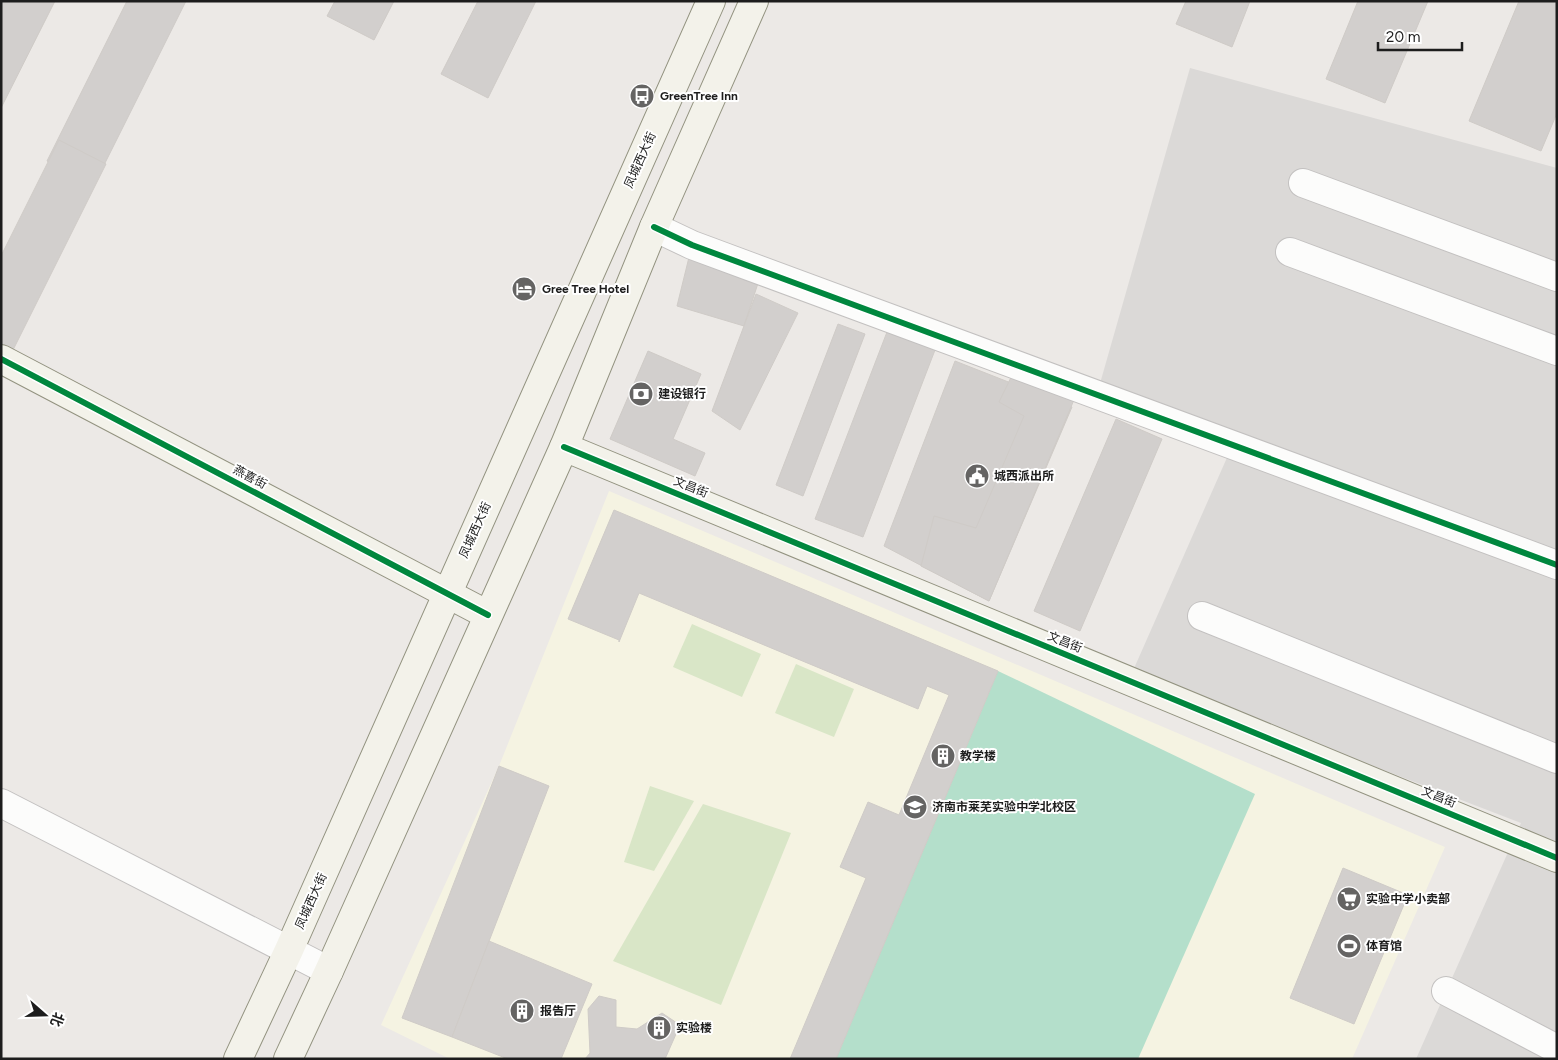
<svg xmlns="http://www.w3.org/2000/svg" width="1558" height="1060" viewBox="0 0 1558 1060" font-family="Figtree,'Noto Sans SC',sans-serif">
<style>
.residential{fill:#dbd9d7}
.education{fill:#f5f3e2}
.grass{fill:#d9e6c7}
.pitch{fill:#b4dfcb}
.building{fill:#d2cfcd;stroke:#cfcbc7}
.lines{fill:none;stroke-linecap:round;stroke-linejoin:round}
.street-casing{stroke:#c3c1c0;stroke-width:30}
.secondary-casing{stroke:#939380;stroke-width:30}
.street{stroke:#fcfcfb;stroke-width:28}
.secondary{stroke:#f3f2ea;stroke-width:28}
.cycleway-casing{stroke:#fff;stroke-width:9}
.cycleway{stroke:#00873e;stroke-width:6}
.labels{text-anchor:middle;stroke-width:4;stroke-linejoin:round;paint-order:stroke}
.poi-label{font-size:12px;font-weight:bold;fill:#1d1d1d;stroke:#fff;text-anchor:start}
.street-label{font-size:12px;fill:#1d1d1d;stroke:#fff}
</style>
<rect width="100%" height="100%" fill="#ece9e6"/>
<path class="residential" d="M1190,68L1557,168V1059H1416L1521,823L1132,673L1233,444L1097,394Z"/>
<path class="education" d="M609,491L1445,847L1352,1059H450L381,1025L499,766Z"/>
<g class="grass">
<path d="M692,624L761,654L742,697L673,667Z"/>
<path d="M796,664L854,689L834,737L775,713Z"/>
<path d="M650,786L694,801L654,871L624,862Z"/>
<path d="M703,804L791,833L721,1005L613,961Z"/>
</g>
<path class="pitch" d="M998,671L1255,794L1138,1059H836Z"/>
<g class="building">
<path d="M1,1H55L1,108Z"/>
<path d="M127,1H186L94,185L47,161Z"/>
<path d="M335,1H394L374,40L327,16Z"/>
<path d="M478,1H536L488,98L441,74Z"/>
<path d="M1186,1H1250L1232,47L1176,24Z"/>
<path d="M1358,1H1428L1385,103L1326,79Z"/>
<path d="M1519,1H1557V113L1541,151L1469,121Z"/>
<path d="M59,140L106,164L12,352L1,346V256Z"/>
<path d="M692,245L762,271L744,326L677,306Z"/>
<path d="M756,294L798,313L740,430L712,411Z"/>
<path d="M838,324L865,334L803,496L776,485Z"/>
<path d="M887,332L940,337L863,537L815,519Z"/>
<path d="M648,351L701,374L673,439L705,453L695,476L610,439Z"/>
<path d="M955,361L1072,407L989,601L884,546Z"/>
<path d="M1017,365L1079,388L989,601L921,566L934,516L976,528L1024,416L999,402Z"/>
<path d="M1116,419L1162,439L1080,631L1034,611Z"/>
<path d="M614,510L998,671L836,1059H790L866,878L840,867L868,802L899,815L949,695L927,686L918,709L639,593L619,642V640L568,619Z"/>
<path d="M499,766L549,786L452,1037L402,1018Z"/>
<path d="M1343,868L1408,895L1354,1024L1290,998Z"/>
<path d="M489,941L592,984L561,1059H508L452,1037Z"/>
<path d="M599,996L616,1000V1027L637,1029L662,1013L680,1025L665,1059H585L590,1053L588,1009Z"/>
</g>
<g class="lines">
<defs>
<g id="street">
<path d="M1303,183L1557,277"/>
<path d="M654,227L692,245L1557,565"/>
<path d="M1290,252L1557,351"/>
<path d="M1202,616L1557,759"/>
<path d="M1,803L329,971"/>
<path d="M1446,991L1557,1049"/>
</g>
<g id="secondary">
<path d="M1,359L488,615"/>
<path d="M564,447L1557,858"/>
<path d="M238,1059L289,950L711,1"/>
<path d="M288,1059L329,971L564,447L654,227L754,1"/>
</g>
</defs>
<use href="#street" class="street-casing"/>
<use href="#secondary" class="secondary-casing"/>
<use href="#street" class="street"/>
<use href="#secondary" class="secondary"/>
<defs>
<g id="cycleway">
<path d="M654,227L692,245L1557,565"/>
<path d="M1,359L488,615"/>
<path d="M564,447L1557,858"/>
</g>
</defs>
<use href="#cycleway" class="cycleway-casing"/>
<use href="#cycleway" class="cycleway"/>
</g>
<defs>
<symbol id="bus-disc" viewBox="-11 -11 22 22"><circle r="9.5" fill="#656463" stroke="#fff"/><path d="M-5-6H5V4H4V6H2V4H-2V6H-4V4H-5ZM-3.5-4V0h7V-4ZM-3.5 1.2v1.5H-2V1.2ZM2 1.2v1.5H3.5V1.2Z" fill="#fff"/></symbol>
<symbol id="hotel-disc" viewBox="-11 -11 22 22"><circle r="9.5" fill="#656463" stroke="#fff"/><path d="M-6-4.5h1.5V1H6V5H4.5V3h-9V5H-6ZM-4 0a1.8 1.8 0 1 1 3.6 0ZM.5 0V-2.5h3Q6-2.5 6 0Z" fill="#fff"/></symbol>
<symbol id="bank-disc" viewBox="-11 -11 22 22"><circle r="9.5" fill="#656463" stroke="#fff"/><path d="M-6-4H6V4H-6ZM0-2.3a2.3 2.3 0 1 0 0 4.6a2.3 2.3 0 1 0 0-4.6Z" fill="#fff"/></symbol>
<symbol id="civic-disc" viewBox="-11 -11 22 22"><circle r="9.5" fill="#656463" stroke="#fff"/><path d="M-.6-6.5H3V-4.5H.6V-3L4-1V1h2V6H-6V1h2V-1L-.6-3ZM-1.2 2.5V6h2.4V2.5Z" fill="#fff"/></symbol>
<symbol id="building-disc" viewBox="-11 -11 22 22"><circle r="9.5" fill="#656463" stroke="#fff"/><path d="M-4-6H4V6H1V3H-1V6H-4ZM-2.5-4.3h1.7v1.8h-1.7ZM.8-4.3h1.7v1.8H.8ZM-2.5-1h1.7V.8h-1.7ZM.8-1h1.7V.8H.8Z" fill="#fff"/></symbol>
<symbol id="school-disc" viewBox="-11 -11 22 22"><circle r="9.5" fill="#656463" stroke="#fff"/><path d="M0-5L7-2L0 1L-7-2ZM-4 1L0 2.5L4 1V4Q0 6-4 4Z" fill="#fff"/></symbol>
<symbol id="supermarket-disc" viewBox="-11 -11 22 22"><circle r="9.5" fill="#656463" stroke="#fff"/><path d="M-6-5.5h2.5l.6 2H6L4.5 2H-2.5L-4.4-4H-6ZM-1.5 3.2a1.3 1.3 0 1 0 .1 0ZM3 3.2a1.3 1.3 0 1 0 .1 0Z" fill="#fff"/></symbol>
<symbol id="stadium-disc" viewBox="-11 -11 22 22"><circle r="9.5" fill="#656463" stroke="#fff"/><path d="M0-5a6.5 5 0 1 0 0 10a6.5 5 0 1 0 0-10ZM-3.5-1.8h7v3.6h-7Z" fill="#fff"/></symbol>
</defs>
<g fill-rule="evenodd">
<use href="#bus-disc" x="628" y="82" width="28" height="28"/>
<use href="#hotel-disc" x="510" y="275" width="28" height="28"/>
<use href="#bank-disc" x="627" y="380" width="28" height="28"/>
<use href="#civic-disc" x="963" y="462" width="28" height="28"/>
<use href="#building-disc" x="929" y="742" width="28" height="28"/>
<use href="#school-disc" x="901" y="793" width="28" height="28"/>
<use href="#supermarket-disc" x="1335" y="885" width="28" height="28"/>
<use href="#stadium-disc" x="1335" y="932" width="28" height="28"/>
<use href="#building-disc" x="508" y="997" width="28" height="28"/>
<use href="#building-disc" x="645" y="1014" width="28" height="28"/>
</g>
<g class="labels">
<g class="poi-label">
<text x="660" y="100">GreenTree Inn</text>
<text x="542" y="293">Gree Tree Hotel</text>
<text x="658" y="398">建设银行</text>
<text x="994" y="480">城西派出所</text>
<text x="960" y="760">教学楼</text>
<text x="932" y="811">济南市莱芜实验中学北校区</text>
<text x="1366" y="903">实验中学小卖部</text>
<text x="1366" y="950">体育馆</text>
<text x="540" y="1015">报告厅</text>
<text x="676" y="1032">实验楼</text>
</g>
<g class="street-label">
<text transform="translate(640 160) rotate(-66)" y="4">凤城西大街</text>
<text transform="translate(250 477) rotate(28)" y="4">燕喜街</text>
<text transform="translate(691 487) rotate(22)" y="4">文昌街</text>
<text transform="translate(475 530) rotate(-66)" y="4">凤城西大街</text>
<text transform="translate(1065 642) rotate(22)" y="4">文昌街</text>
<text transform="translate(1439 797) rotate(22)" y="4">文昌街</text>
<text transform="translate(311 901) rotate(-66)" y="4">凤城西大街</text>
</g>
</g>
<rect width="1558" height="1060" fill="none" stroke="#1d1d1d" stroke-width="5"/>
<g transform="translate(45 1015) rotate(110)" stroke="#ffffff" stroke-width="4" paint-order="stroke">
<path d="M0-4L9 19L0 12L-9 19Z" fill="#1d1d1d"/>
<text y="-8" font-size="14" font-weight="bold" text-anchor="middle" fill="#1d1d1d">北</text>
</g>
<path d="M1378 42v8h84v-8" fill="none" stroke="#1d1d1d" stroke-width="2.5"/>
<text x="1386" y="42" font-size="15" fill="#1d1d1d" stroke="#ffffff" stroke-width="4" paint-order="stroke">20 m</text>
</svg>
